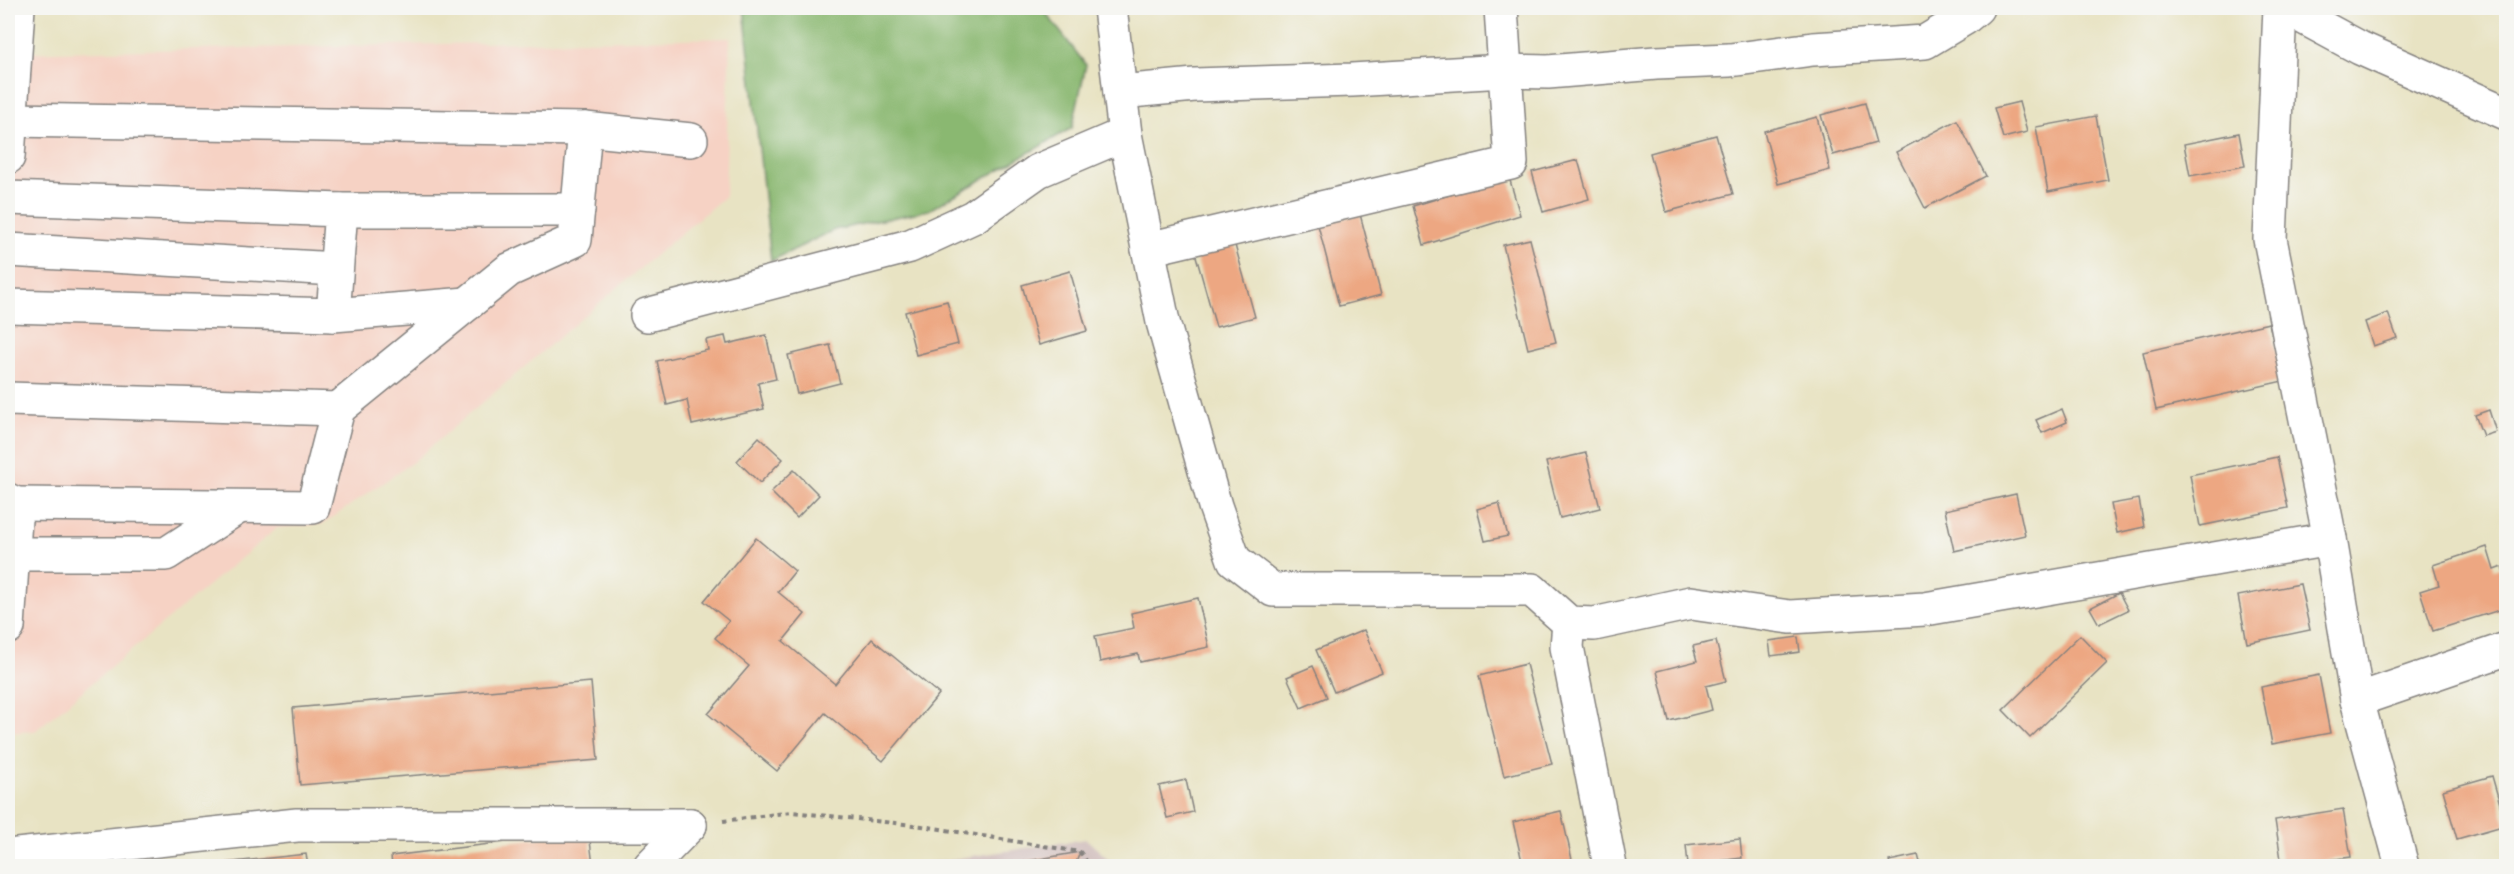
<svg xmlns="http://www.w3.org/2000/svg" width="2514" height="874" viewBox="0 0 2514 874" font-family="'Playpen Sans',sans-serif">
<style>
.built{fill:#f6d2c4}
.industrial{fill:#d1bfbe}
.forest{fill:#8ab871;stroke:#566d56;stroke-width:1.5}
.building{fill:#eda782}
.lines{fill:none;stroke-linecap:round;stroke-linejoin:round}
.minor-casing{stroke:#85827f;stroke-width:36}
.path{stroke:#85827f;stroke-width:4;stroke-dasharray:4.5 4.5;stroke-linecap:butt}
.minor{stroke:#fff;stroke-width:33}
</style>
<rect width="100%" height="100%" fill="#f6f6f2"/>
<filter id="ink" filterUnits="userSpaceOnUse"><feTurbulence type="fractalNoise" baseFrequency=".0167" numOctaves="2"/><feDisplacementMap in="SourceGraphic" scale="12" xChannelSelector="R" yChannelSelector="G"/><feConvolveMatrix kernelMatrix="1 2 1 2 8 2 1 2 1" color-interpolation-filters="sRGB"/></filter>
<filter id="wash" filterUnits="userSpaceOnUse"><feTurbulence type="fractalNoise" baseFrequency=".008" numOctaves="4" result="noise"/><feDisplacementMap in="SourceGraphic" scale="24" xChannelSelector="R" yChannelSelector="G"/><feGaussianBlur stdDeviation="1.35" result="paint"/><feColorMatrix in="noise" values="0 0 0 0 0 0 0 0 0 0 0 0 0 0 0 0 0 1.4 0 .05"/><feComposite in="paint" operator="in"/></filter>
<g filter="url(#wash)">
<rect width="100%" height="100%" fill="#e8e3c3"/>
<path class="built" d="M730,38L725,196L413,462L323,524L277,528L35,731L8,733V53Z"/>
<path class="industrial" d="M1086,839L1116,866H906Z"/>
<path class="forest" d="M744,8H1042L1086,65L1072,128L929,210L834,230L771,261Z"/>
<g id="blocks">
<g class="building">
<path d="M2019,102L2027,132L2003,138L1994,108Z"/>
<path d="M1865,103L1876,143L1833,155L1821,115Z"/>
<path d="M2096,116L2108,180L2048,192L2036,127Z"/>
<path d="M1817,117L1830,170L1778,184L1764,131Z"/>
<path d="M1957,120L1986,176L1925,208L1896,152Z"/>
<path d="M2239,133L2245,166L2190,176L2184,144Z"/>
<path d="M1716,135L1733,194L1666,212L1650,153Z"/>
<path d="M1578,160L1589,199L1543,212L1532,172Z"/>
<path d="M1509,177L1520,215L1424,245L1413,206Z"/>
<path d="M1360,214L1381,295L1339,306L1318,225Z"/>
<path d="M1233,238L1255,317L1216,327L1194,249Z"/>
<path d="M1530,239L1556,342L1528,349L1503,245Z"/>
<path d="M1070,271L1087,331L1039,345L1022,285Z"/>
<path d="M947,301L958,344L916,355L905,312Z"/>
<path d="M2388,313L2397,338L2373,346L2365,322Z"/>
<path d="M2269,323L2283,381L2156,410L2143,352Z"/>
<path d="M766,335L776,379L758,383L764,409L692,425L687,400L667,405L657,361L708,350L706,340L725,336L727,344Z"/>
<path d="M830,345L840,383L797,394L788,355Z"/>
<path d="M2062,409L2067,422L2042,433L2036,420Z"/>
<path d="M2489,410L2496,432L2483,436L2475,415Z"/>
<path d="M759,437L783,459L760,483L737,461Z"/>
<path d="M1586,453L1600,508L1560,518L1546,462Z"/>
<path d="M2277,457L2288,508L2200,526L2190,475Z"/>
<path d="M794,470L819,495L797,518L771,492Z"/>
<path d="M2016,494L2025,535L1954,551L1945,510Z"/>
<path d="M2139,499L2144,527L2117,533L2111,504Z"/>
<path d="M1499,503L1508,536L1485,541L1477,509Z"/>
<path d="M756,538L795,571L778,592L805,614L783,641L835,684L872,639L939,694L883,761L825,713L777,771L708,714L749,666L715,638L729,621L704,601Z"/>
<path d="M2487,547L2494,570L2502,567L2506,580V608L2433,631L2420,591L2439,585L2433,565Z"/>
<path d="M2300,584L2310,630L2247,643L2238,596Z"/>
<path d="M2119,593L2128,610L2099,624L2090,608Z"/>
<path d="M1198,598L1209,647L1140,662L1138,654L1100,662L1095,636L1134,628L1131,613Z"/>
<path d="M1364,630L1382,672L1334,692L1316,650Z"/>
<path d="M2080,635L2107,663L2030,738L2003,710Z"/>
<path d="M1798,637L1800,652L1771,656L1769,641Z"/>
<path d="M1716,641L1726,681L1706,686L1712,710L1669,721L1657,671L1697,661L1693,646Z"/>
<path d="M1526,664L1552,764L1504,776L1479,676Z"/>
<path d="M1313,666L1327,697L1301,708L1287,677Z"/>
<path d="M2319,675L2330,733L2272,744L2261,687Z"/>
<path d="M591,682L598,760L300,785L293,708Z"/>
<path d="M2492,776L2506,825L2457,839L2443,790Z"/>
<path d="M1186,780L1193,812L1167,818L1159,786Z"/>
<path d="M2343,809L2351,857L2282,866L2275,820Z"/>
<path d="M1561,811L1573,864L1562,866H1523L1513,822Z"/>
<path d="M589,832L593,866H392L391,856Z"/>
<path d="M1740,839L1742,858L1688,865L1686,845Z"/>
<path d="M1080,852L1077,860L1078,866H999Z"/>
<path d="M306,854L308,866H206V865Z"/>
<path d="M1918,855L1921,866H1890L1889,861Z"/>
</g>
</g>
</g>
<g filter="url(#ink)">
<use href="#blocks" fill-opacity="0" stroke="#85827f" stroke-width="1.5"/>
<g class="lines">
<defs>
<g id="minor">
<path d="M1110,8L1125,134L1163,322L1215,506L1234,560L1273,590H1532L1569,623L1594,624L1691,603L1790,617L1925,609L2330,539"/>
<path d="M2280,8L2270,239L2330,539L2357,700L2402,866"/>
<path d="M2286,8L2360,48L2506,113"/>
<path d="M1120,92L1195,85L1352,80L1504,71L1548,72L1656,63L1730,60L1813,49L1925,42L1965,18L1977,8"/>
<path d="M585,129L691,140"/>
<path d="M8,157L18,8"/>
<path d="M8,198L341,210L333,315L8,306"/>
<path d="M341,210H578"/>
<path d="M1148,249L1511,163L1501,8"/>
<path d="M8,250L336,269"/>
<path d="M333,315L467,304"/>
<path d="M647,315L910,246L973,217L1038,171L1125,134"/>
<path d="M8,399L338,409L509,270L575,240L585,129L10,120"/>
<path d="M8,500L16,504L8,627"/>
<path d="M16,504L313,507L338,409"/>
<path d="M14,554H166L237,508"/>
<path d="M1569,623L1567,647L1610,866"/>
<path d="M2357,700L2506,649"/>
<path d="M8,856L297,825H690"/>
<path d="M650,866L690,825"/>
</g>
</defs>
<use href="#minor" class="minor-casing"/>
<path class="path" d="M723,821L792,812L922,826L1080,852L1090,866"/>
<use href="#minor" class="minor"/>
</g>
</g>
<rect width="2514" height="874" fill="none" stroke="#f6f6f2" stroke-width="30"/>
</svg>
